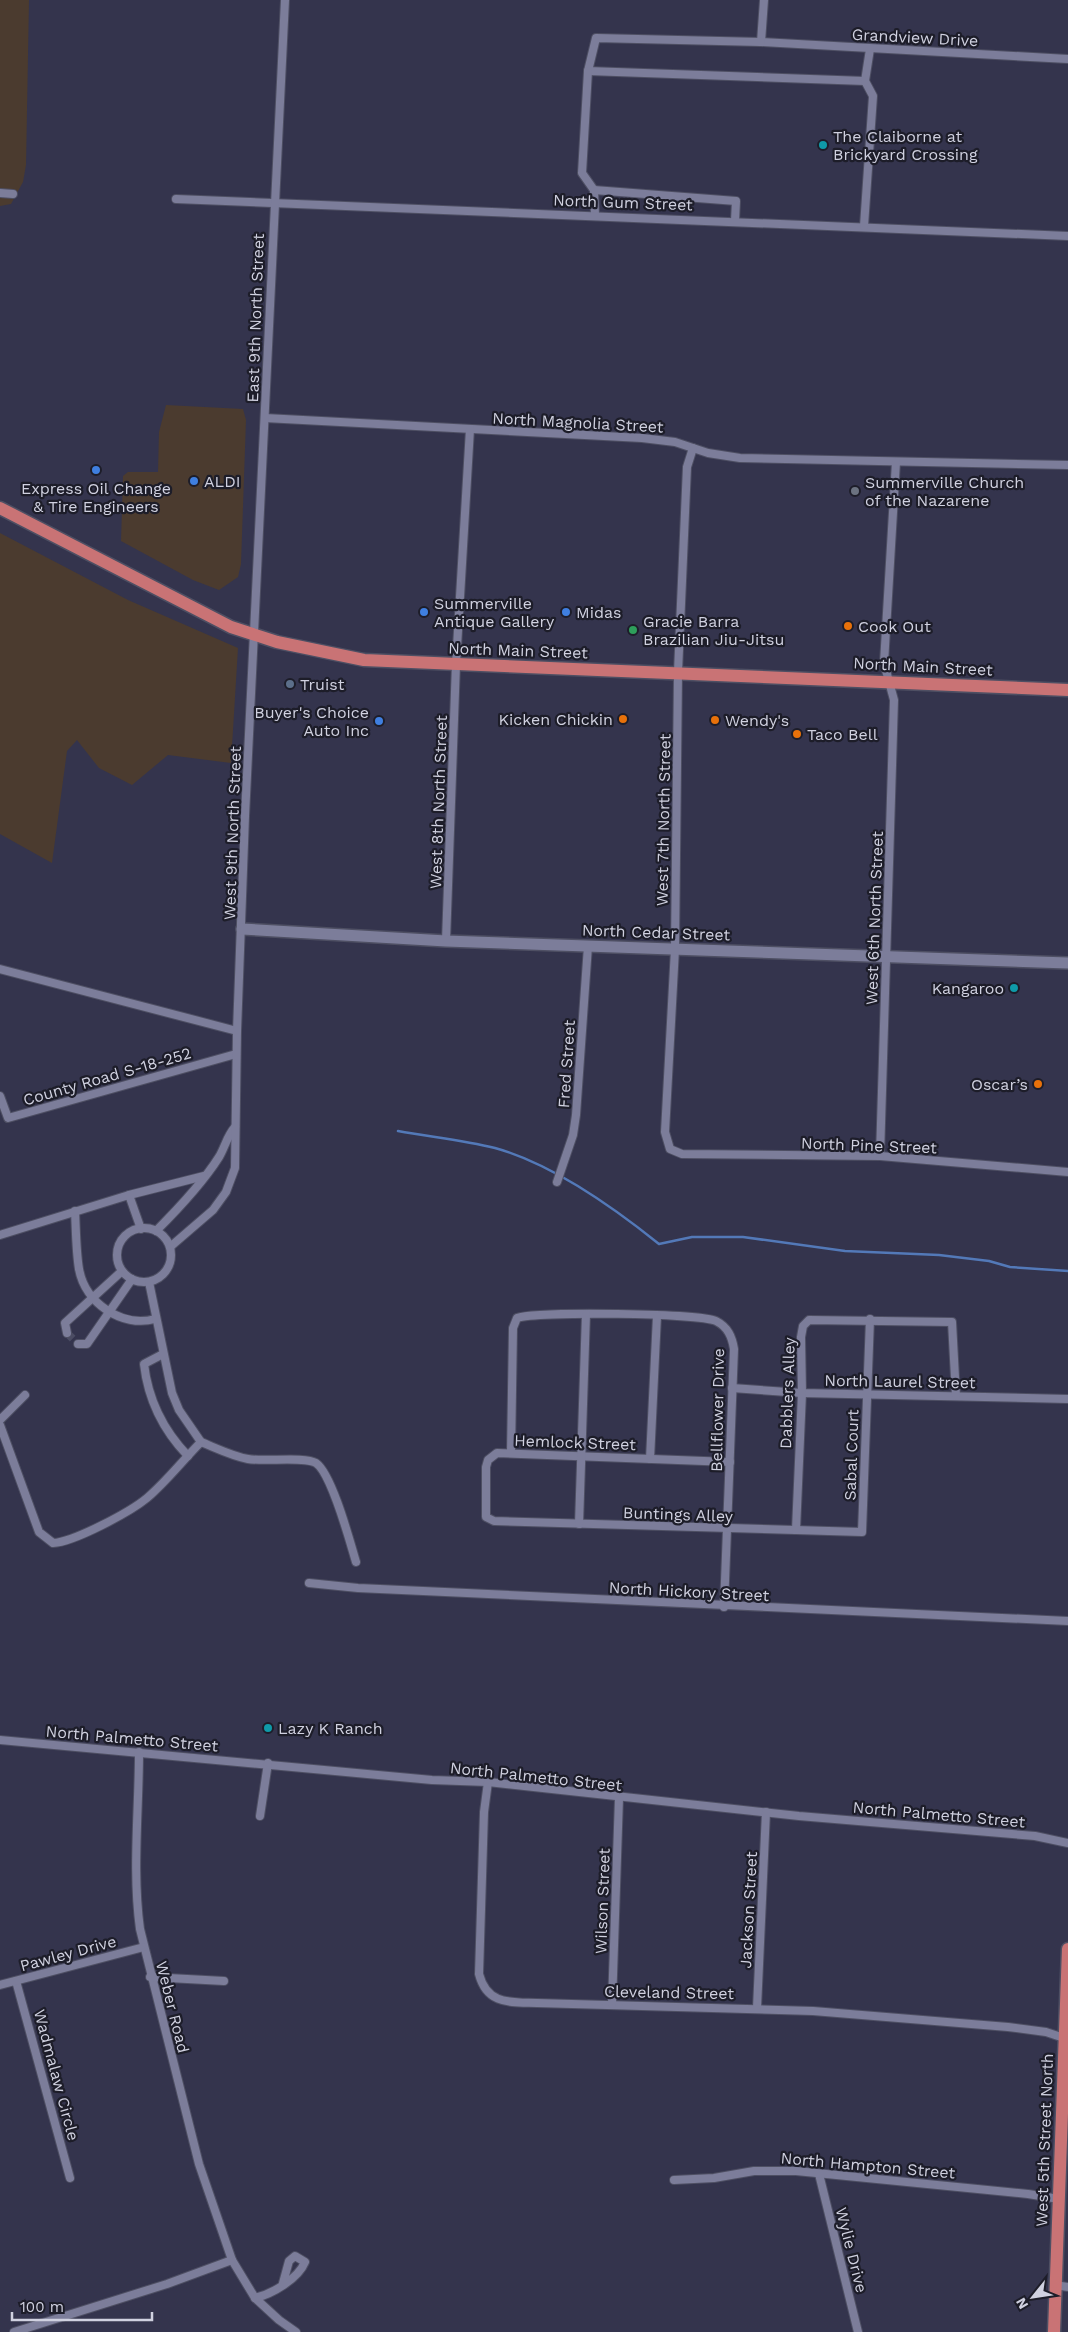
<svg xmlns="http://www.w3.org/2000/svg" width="1068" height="2332" viewBox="0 0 1068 2332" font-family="'Work Sans',sans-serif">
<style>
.commercial{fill:#4b3b2f}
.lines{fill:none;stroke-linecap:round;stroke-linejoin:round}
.stream{stroke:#5379b8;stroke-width:2.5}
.street-tunnel{stroke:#4b4c63;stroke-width:8;stroke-dasharray:8 4;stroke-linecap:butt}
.street-casing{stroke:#4e4f63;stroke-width:10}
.secondary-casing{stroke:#4e4f63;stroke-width:14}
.primary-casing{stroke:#4e4f63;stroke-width:15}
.street{stroke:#7c7d9a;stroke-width:8}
.secondary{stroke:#7c7d9a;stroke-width:11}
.primary{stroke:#c97375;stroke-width:12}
.culture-dot{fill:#0f9aa8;stroke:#1d1d29;stroke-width:2}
.shop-dot{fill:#3f7fe0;stroke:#1d1d29;stroke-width:2}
.worship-dot{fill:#6b7280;stroke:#1d1d29;stroke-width:2}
.food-dot{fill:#e8710a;stroke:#1d1d29;stroke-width:2}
.leisure-dot{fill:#2e9e5b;stroke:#1d1d29;stroke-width:2}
.service-dot{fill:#5c6f8a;stroke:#1d1d29;stroke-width:2}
.labels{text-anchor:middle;stroke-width:4.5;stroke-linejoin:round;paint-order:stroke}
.street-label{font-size:16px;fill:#d0d1e0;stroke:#1d1d29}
.poi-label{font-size:16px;fill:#d0d1e0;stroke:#1d1d29;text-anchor:start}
</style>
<rect width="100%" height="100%" fill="#34344d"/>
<g class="commercial">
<path d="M0,0H29L26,165L23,182L11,204L0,206Z"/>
<path d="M166,405L243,409L246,420L241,564L238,577L219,590L193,580L121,541L123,476L128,472H158L159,432Z"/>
<path d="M0,533L128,600L238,648L231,763L168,755L132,785L99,768L77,740L67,751L52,863L0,834Z"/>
</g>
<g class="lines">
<path class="stream" d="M398,1131C431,1137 463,1140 495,1148C553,1164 613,1207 659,1244L692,1237H743L845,1251L939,1255L989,1261L1010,1267L1068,1271"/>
<path class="street-tunnel" d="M67,1333L78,1344"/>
<defs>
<g id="street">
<path d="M764,0L761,42L1068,59"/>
<path d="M761,42L596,38L588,71L865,81"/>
<path d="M588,71L582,173L594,190L595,215"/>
<path d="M594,190L736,201L735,221"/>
<path d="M0,193L13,194"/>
<path d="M176,199L1068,236"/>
<path d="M864,226L873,96L865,81L870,49"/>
<path d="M265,418L642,438L675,442L708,453L740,458L1068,465"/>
<path d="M693,448L687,467L678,672L675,949L665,1132L670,1149L682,1154L880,1156L1068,1172"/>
<path d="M446,941L456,664L470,429"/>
<path d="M0,969L237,1031"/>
<path d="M0,1096L8,1118L236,1054"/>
<path d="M880,1156L894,700L884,663L896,462"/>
<path d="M557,1182L573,1135L576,1115L588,946"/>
<path d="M129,1195L141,1229"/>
<path d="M75,1211C76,1230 76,1251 79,1269C85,1303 122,1328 155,1319"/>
<circle cx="144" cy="1255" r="27"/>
<path d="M156,1231C178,1209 202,1184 219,1157C225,1147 227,1136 235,1127"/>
<path d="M0,1235L129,1195L204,1176"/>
<path d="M170,1247L213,1210L226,1192L235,1168L237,1031L245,816L285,0"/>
<path d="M67,1333L65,1323L122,1271"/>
<path d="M78,1344H87L132,1279"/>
<path d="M163,1354L144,1364C148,1399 163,1430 188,1456"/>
<path d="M732,1388L802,1393L1068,1399"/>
<path d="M0,1420L25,1395"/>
<path d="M0,1425L39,1532L53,1543C74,1542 130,1512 147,1498C166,1482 183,1460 201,1442L179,1410L172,1393L149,1282"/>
<path d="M201,1442C216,1448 232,1456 248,1459C265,1462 304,1456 316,1463C332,1474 350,1542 356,1562"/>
<path d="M511,1453L513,1328L517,1318C535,1311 700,1313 716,1321C728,1327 732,1337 734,1349L724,1607"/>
<path d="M650,1459L657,1316"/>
<path d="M730,1462L497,1453L488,1460L486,1467V1517L494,1521L862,1532L870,1319"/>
<path d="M579,1524L586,1314"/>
<path d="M796,1530L802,1393L801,1337L803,1326L809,1320L952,1322L956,1396"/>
<path d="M309,1583L358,1588L1068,1621"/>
<path d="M0,1740L432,1780L488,1782L799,1816L1035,1836L1068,1843"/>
<path d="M139,1752C139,1811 132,1871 140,1929L199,2164L232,2260L255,2298L279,2320L296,2332"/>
<path d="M488,1782L484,1812L479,1974C487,2005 510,2002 537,2003L813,2011L1008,2027L1046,2032L1064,2038"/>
<path d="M260,1816L268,1763"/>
<path d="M150,1977L224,1981"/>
<path d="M16,1981L70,2178"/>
<path d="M0,1985L144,1947"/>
<path d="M612,2004L619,1798"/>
<path d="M757,2008L766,1812"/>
<path d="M819,2174L858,2332"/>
<path d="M674,2180L714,2178L754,2171H796L1028,2194L1059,2199"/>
<path d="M1055,2285L1068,2287"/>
<path d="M255,2298C272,2294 298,2279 305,2262L295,2256L289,2261L283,2283"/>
<path d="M14,2332L167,2284L232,2260"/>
</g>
<path id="secondary" d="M242,929L446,941L1068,963"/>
<g id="primary">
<path d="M0,508L231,627L277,642L364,660L1068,690"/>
<path d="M1054,2332L1068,1949"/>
</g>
</defs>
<use href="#street" class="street-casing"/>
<use href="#secondary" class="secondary-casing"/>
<use href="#primary" class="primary-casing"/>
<use href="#street" class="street"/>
<use href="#secondary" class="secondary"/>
<use href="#primary" class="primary"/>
</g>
<g class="culture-dot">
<circle cx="823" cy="145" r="5"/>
<circle cx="1014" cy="988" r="5"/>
<circle cx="268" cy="1728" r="5"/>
</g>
<g class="shop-dot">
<circle cx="96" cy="470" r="5"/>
<circle cx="194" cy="481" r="5"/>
<circle cx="424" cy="612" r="5"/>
<circle cx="566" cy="612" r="5"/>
<circle cx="379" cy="721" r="5"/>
</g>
<circle class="worship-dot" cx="855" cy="491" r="5"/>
<g class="food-dot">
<circle cx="848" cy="626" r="5"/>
<circle cx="623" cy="719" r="5"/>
<circle cx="715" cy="720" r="5"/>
<circle cx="797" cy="734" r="5"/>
<circle cx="1038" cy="1084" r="5"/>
</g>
<circle class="leisure-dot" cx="633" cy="630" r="5"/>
<circle class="service-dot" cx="290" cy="684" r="5"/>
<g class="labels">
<g class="street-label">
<text transform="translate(915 37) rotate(3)" y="6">Grandview Drive</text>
<text transform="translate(623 202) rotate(2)" y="6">North Gum Street</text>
<text transform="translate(255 318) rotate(-88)" y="6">East 9th North Street</text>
<text transform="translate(578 422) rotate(3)" y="6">North Magnolia Street</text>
<text transform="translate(518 650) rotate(2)" y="6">North Main Street</text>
<text transform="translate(923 666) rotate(3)" y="6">North Main Street</text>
<text transform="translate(438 802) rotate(-88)" y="6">West 8th North Street</text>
<text transform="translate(663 820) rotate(-89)" y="6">West 7th North Street</text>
<text transform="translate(232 833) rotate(-88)" y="6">West 9th North Street</text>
<text transform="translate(874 918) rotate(-88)" y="6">West 6th North Street</text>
<text transform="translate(656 932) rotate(2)" y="6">North Cedar Street</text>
<text transform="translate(566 1064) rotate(-86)" y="6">Fred Street</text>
<text transform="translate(107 1076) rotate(-16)" y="6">County Road S-18-252</text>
<text transform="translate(869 1145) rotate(2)" y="6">North Pine Street</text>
<text transform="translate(900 1381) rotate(1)" y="6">North Laurel Street</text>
<text transform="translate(787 1393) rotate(-88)" y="6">Dabblers Alley</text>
<text transform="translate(717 1410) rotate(-89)" y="6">Bellflower Drive</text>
<text transform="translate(575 1442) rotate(2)" y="6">Hemlock Street</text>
<text transform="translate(851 1455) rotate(-88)" y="6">Sabal Court</text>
<text transform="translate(678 1514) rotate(2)" y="6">Buntings Alley</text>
<text transform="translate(689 1591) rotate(3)" y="6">North Hickory Street</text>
<text transform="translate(132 1738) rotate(5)" y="6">North Palmetto Street</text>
<text transform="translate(536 1776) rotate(6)" y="6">North Palmetto Street</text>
<text transform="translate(939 1814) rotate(5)" y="6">North Palmetto Street</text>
<text transform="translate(602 1901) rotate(-88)" y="6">Wilson Street</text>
<text transform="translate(748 1910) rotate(-87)" y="6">Jackson Street</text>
<text transform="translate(68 1953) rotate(-15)" y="6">Pawley Drive</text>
<text transform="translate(669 1992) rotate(1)" y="6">Cleveland Street</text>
<text transform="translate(173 2007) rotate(76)" y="6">Weber Road</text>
<text transform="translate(57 2075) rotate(75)" y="6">Wadmalaw Circle</text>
<text transform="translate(1044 2140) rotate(-88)" y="6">West 5th Street North</text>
<text transform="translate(868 2165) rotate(5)" y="6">North Hampton Street</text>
<text transform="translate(852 2250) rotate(76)" y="6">Wylie Drive</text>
</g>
<g class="poi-label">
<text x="833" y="142">The Claiborne at<tspan x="833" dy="18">Brickyard Crossing</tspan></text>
<text x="204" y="487">ALDI</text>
<text x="865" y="488">Summerville Church<tspan x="865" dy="18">of the Nazarene</tspan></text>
<text x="96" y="494" text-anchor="middle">Express Oil Change<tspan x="96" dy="18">&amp; Tire Engineers</tspan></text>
<text x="434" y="609">Summerville<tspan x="434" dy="18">Antique Gallery</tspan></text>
<text x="576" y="618">Midas</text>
<text x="643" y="627">Gracie Barra<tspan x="643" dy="18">Brazilian Jiu-Jitsu</tspan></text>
<text x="858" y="632">Cook Out</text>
<text x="300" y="690">Truist</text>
<text x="369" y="718" text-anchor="end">Buyer's Choice<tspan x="369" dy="18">Auto Inc</tspan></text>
<text x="613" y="725" text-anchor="end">Kicken Chickin</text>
<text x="725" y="726">Wendy's</text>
<text x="807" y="740">Taco Bell</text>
<text x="1004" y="994" text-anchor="end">Kangaroo</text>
<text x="1028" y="1090" text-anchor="end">Oscar’s</text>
<text x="278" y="1734">Lazy K Ranch</text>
</g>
</g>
<g transform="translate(1033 2297) rotate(240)" stroke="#1d1d29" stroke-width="4" paint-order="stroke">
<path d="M0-4L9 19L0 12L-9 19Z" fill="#d0d1e0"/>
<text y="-8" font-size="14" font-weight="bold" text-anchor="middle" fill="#d0d1e0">N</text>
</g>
<path d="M12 2312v8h140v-8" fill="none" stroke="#d0d1e0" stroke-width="2.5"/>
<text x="20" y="2312" font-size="15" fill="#d0d1e0" stroke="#1d1d29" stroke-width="4" paint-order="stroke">100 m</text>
</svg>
